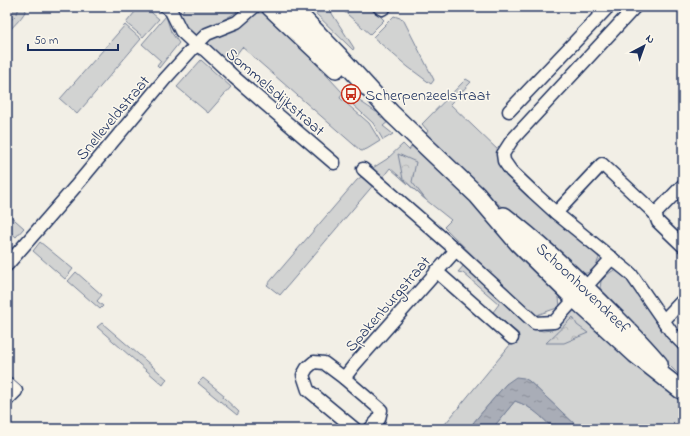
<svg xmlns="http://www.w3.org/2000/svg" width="690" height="436" viewBox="0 0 690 436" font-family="'Indie Flower',sans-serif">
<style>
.grass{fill:#d2d3d2;stroke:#768198}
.forest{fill:url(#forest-crowns);stroke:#768198}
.water{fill:url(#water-ripples);stroke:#707b93}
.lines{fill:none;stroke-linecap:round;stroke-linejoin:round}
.street-casing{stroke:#1b2f5e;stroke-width:15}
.secondary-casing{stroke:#1b2f5e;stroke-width:20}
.street{stroke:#fbf7ec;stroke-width:12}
.secondary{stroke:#fbf7ec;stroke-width:17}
.labels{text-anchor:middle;stroke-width:3;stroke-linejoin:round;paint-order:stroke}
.street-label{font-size:16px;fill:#1b2f5e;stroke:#fbf7ec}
.poi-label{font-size:16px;fill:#1b2f5e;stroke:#fbf7ec;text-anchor:start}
</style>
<defs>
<pattern id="forest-crowns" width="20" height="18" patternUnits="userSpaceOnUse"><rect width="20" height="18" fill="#d2d3d2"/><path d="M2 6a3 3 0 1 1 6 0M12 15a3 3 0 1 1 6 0" fill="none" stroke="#b4b5b7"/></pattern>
<pattern id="water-ripples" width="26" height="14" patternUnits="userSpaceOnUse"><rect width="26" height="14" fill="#a9adb7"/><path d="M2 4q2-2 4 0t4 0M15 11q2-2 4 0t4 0" fill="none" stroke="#898d98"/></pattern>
</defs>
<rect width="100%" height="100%" fill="#f2efe6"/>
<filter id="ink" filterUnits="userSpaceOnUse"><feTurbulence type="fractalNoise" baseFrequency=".025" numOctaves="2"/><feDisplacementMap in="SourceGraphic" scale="8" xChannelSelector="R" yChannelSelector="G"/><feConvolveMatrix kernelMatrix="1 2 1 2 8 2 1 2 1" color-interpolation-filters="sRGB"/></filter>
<g filter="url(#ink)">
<g class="grass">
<path d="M7,7H27C24,17 14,25 7,33Z"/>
<path d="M139,7H145L159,19L143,37L126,23Z"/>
<path d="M181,7H234L237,12L197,35L187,31L179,13L184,10Z"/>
<path d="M309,7H333L331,12L354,48L353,50Z"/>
<path d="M337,7H371L384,20L370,34L340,8Z"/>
<path d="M255,13H265L304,51L343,93L340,98L369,123L380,141L367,149L361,151L242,47L230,63L236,69L234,70L208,46V38Z"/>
<path d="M166,16L171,32L179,43L159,68L157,66L161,61L142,44Z"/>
<path d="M394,16L403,19L434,80L431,84L408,67L373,37Z"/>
<path d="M125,25L141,39L77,114L60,99Z"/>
<path d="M201,60L231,87L208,113L177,87Z"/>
<path d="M466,79L471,82L450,104L500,152L593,248L599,258L595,268L587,273L575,274L424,136L428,131L422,124Z"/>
<path d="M357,99L361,102L376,112L378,111L389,121L383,126L393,134L383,140L373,123L352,104Z"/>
<path d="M403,144L409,150L413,144L450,179L558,288L560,307L534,316L444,227L451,220L426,200L390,168L380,181L368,171L387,159Z"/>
<path d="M365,174L375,183L280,295L267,285L357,180Z"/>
<path d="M7,213L24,228L16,237L7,229Z"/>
<path d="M40,242L73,269L65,279L33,251Z"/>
<path d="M465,264L534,329L543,331L552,330L567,310L582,311L673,392L683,404V429H580L529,381L506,384L468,429H441L519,334L493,312L499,304L463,273L458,272Z"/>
<path d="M617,268L624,276L628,279L683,348V379L599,295L601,281L608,274Z"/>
<path d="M76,272L102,295L97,301L103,306L100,309L68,281Z"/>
<path d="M102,323L167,379L163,385L97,327Z"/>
<path d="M203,378L224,395L223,397L239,412L237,415L198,383Z"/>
<path d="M515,401C533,407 540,416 554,429H492Z"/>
</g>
<g class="forest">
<path d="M7,7H19L17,14L7,24Z"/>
<path d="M398,154L416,162L412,182L426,200L403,179Z"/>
<path d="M573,317L577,325L588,333L564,343H546Z"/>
</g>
<path class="water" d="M516,377L524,378L529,381L580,429H554C541,417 533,407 515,401L492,429H468L506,384Z"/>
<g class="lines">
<defs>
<g id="street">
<path d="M166,7L171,11L181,31L196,45L205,50L235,78L334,163"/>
<path d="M379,7L382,9L385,7"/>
<path d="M635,7L512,140L503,154L504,161L511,171L533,192L556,213L631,274L672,333L683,344"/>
<path d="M509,111L608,7"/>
<path d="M363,169L456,250"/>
<path d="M556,213L602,164L648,207L655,214L658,222L683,246"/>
<path d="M655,214L683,185"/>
<path d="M7,265L75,187L165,79L196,45L207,34L237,22L254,7"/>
<path d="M436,271L512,338"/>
<path d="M664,320L683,300"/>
<path d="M344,378L324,363L314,362L307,368L303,375L308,390L355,429"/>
<path d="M7,383L16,391L7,400"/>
<path d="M370,429L379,419L381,410L344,378L355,364L456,250L535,323L554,322L612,258"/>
</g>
<g id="secondary">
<path d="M270,7L336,69"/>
<path d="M292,7L340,57L391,113L477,195L518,243L575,299L635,354L681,390"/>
<path id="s1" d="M504,216C538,242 569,272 600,302C620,322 641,342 659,364"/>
</g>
</defs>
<use href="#street" class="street-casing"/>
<use href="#secondary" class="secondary-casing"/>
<use href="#street" class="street"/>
<use href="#secondary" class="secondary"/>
</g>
</g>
<defs>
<symbol id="bus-ring" viewBox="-11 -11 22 22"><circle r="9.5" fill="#fbf7ec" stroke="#c8321e" stroke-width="1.5"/><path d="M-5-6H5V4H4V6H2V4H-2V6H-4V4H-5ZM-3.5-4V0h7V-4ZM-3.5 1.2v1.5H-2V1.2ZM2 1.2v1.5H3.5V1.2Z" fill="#c8321e"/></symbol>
</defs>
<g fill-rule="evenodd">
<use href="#bus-ring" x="340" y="83" width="22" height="22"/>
</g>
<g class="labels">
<g class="street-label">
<text transform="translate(276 91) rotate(41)" y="6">Sommelsdijkstraat</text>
<text transform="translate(112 117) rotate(-50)" y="6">Snelleveldstraat</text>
<text dy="6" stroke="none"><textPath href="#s1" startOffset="107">Schoonhovendreef</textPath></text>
<text transform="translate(387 303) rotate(-49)" y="6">Spakenburgstraat</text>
</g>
<g class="poi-label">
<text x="365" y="100">Scherpenzeelstraat</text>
</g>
</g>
<rect width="690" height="436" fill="none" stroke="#fbf7ec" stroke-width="24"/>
<rect x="12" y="12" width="666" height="412" fill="none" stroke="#1b2f5e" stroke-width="1.5" filter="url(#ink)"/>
<g transform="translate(644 46) rotate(41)" stroke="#fbf7ec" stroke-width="3" paint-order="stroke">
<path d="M0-3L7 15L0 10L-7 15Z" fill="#1b2f5e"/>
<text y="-6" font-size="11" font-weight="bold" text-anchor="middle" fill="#1b2f5e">N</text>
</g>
<path d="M28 44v6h90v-6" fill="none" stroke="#1b2f5e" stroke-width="2"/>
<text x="34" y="44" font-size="12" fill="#1b2f5e" stroke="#fbf7ec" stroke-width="3" paint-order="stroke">50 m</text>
</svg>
